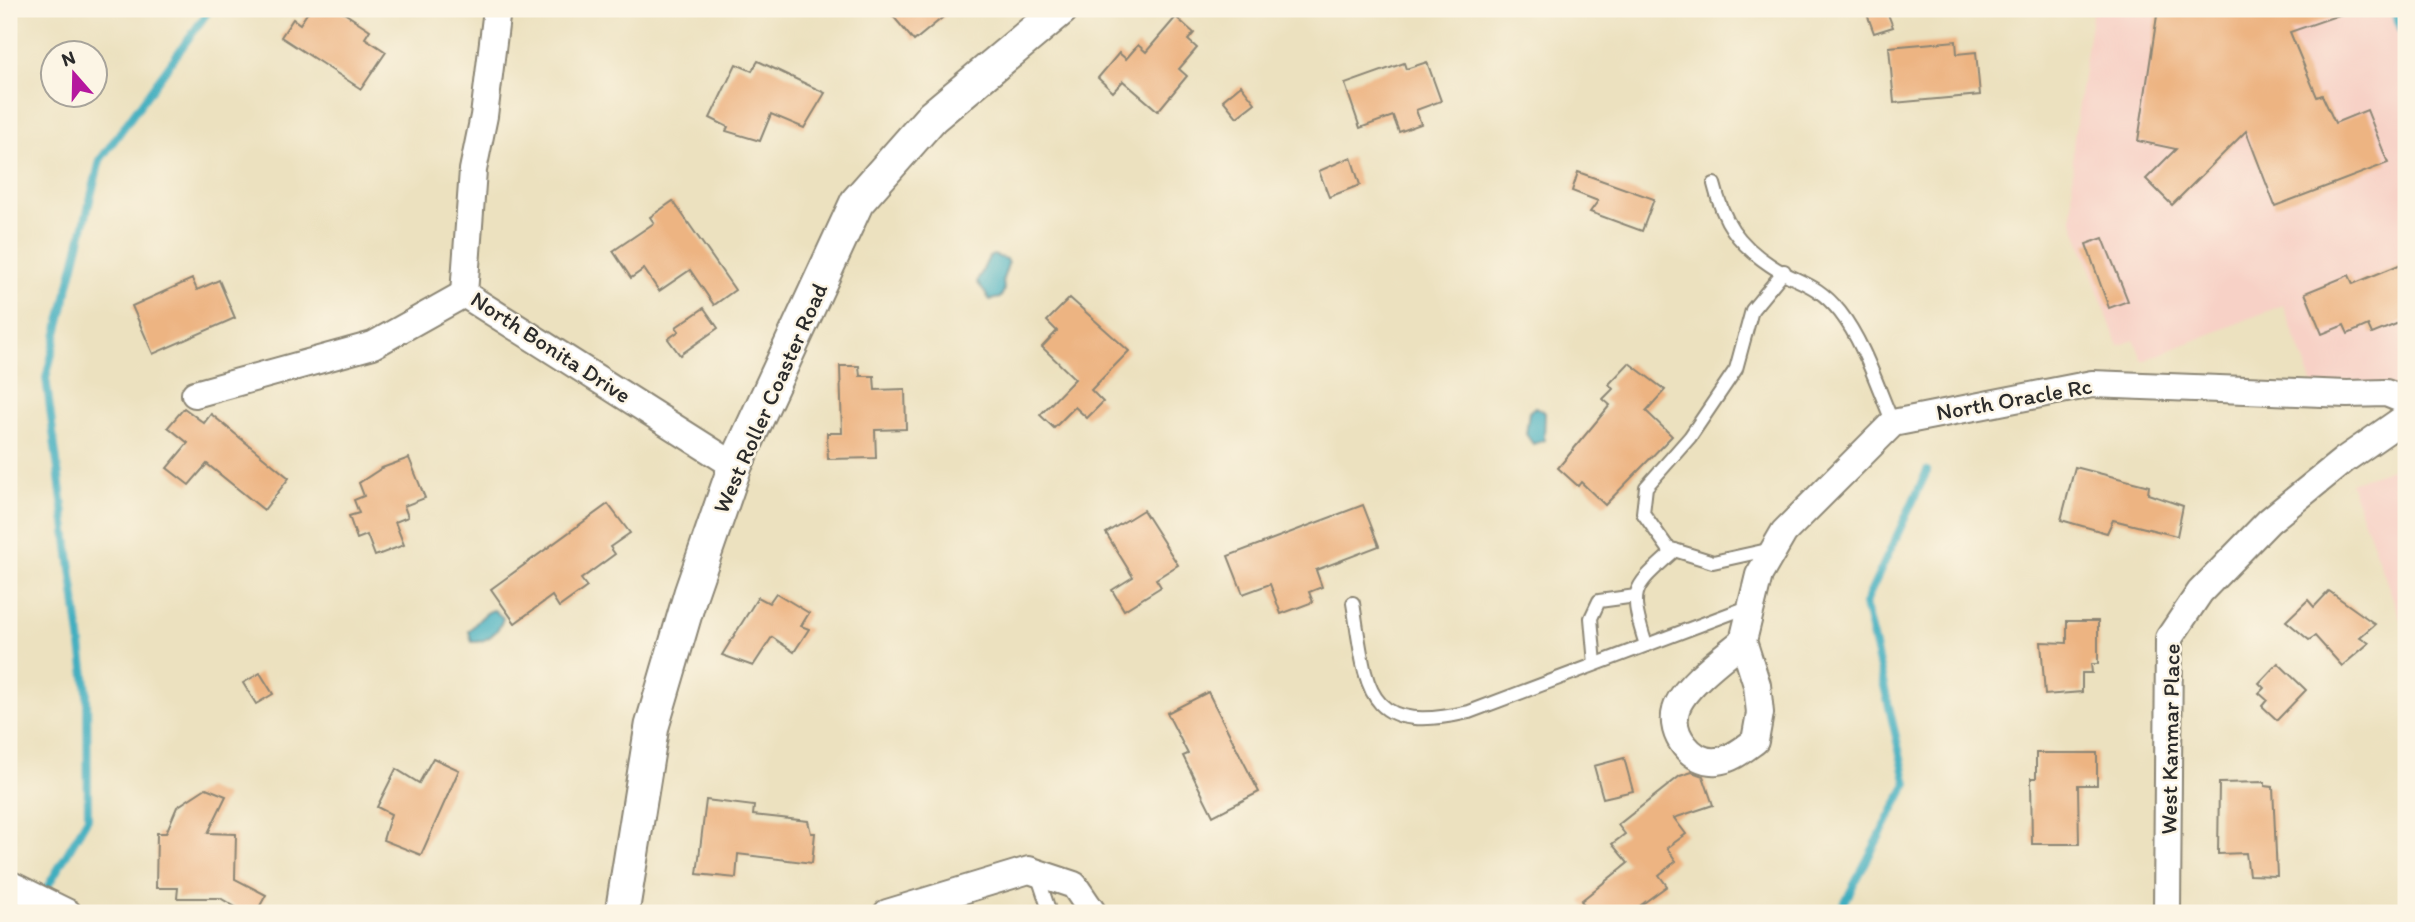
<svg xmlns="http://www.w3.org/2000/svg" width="2415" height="922" viewBox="0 0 2415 922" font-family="Itim,sans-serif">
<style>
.built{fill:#f7d1c6}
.water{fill:#41aebf;stroke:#366c75;stroke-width:2}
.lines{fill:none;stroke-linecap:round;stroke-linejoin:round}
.stream{stroke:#41aebf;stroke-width:8}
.building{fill:#edb482}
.service-casing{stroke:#8c8675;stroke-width:16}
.minor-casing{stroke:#8c8675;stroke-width:30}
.tertiary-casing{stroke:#8c8675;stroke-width:37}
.service{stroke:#fff;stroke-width:12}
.minor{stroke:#fff;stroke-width:26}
.tertiary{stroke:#fff;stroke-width:33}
.labels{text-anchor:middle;stroke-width:5;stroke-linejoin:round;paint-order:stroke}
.street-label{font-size:23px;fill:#2b2b2b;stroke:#fcf5e5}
</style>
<rect width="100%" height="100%" fill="#fcf5e5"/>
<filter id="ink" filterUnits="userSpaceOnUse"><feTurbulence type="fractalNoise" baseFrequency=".0143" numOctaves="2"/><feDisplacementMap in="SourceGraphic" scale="14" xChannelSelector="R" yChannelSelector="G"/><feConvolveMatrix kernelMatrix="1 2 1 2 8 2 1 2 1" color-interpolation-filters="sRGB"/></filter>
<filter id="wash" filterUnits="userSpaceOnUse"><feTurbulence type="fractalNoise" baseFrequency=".00686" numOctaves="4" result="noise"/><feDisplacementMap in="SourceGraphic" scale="28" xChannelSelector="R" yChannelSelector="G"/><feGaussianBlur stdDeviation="1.57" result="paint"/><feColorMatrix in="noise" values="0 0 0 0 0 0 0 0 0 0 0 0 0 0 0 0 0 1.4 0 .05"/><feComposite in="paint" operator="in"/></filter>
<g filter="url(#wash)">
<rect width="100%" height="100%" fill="#ece1bf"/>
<g class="built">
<path d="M2093,9H2406V390L2313,385L2283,305L2143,361L2134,340L2118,346L2072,219L2073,144Z"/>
<path d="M2406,464V634L2350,483Z"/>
</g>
<g class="water">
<path d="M993,255L1006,259L1008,264L1003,279L1004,291L1000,298L990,300L977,282L989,257Z"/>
<path d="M1535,407L1545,412L1544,440L1533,444L1526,434L1529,412Z"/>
<path d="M494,610L503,618C499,632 486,643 472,642L469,631C476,624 484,612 494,610Z"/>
</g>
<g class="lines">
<g class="stream">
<path d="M2393,9L2406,40"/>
<path d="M32,913L88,818L87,691L46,378L100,160L210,9"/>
<path d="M1839,913L1907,784L1865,604L1927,471"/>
</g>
</g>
<g id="blocks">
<g class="building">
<path d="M310,9H338L370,30L365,38L386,52L361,89L281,37L293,19L300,24Z"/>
<path d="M887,9H953L914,41Z"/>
<path d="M1886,9L1893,27L1874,33L1867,14Z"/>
<path d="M2158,9H2347L2348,12L2290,32L2317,97L2322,95L2335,123L2367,110L2388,163L2275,206L2246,131L2172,205L2146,179L2176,149L2138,141Z"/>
<path d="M1176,17L1194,33L1188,40L1197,48L1179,69L1187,76L1158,111L1123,81L1113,92L1098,78L1119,53L1126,59L1138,45L1146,52Z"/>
<path d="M1956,41L1957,54L1976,52L1980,95L1894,103L1889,47Z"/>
<path d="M758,61L825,93L804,128L771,114L760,141L726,131L728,127L710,118L736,64L752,71Z"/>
<path d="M1427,62L1441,101L1416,110L1421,124L1399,132L1393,116L1360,128L1345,84L1404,63L1406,69Z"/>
<path d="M1241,85L1255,103L1237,117L1223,100Z"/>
<path d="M1351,157L1360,185L1329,197L1319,171Z"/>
<path d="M1578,172L1654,199L1642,231L1590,212L1598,201L1572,191Z"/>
<path d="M673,201L735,290L714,305L690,270L659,291L644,269L631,278L613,251L654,223L650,217Z"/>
<path d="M2103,238L2128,301L2109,308L2086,244Z"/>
<path d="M2406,262V320L2372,334L2368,325L2348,334L2344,325L2322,334L2305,293L2349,275L2353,284Z"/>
<path d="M192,279L197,290L219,280L235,318L153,354L132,306Z"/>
<path d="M1070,298L1129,351L1091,390L1103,402L1087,418L1075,407L1054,428L1040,415L1075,379L1042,347L1057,331L1047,321Z"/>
<path d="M704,308L718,328L680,355L668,339L679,331L676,327Z"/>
<path d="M1629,363L1665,390L1646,411L1672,436L1605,505L1581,482L1578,486L1558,468L1610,405L1603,399L1613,389L1609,384Z"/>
<path d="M840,366H859L860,376H874L875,390L905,389L906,429L875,430L876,458L828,459L827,433H842Z"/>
<path d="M184,408L204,423L211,414L289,478L264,510L207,464L189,485L167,468L188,443L168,427Z"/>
<path d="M409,458L425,498L404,506L408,517L395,522L404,545L375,556L367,535L357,539L349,516L359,513L354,500L364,496L359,483L382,468Z"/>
<path d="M2075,467L2149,486L2148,494L2183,506L2177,536L2113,520L2107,533L2061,520Z"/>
<path d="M608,504L630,533L610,547L615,554L581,579L587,587L559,607L552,596L515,623L491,589Z"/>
<path d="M1363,505L1379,546L1316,570L1322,587L1309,592L1313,602L1281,614L1270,584L1243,594L1228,556Z"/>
<path d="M1143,510L1178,565L1156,579L1161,587L1124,610L1112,590L1133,577L1106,533Z"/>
<path d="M2329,591L2375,624L2360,637L2369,643L2342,666L2315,636L2309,640L2286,621L2308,600L2314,607Z"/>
<path d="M776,593L809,613L801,626L809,629L794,652L772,637L753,666L722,655L758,597L769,603Z"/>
<path d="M2067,621H2098V664H2091L2092,673H2082V692L2045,695L2041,642L2067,643Z"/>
<path d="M2278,663L2306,690L2277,720L2262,706L2267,700L2259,693L2264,688L2259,683Z"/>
<path d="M260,673L273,694L256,704L243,683Z"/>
<path d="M1208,692L1259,792L1213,816L1183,756L1188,754L1167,713Z"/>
<path d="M2036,753H2097V785H2078L2079,844H2032L2031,778H2036Z"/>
<path d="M433,758L459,770L421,855L383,840L391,814L377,807L396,769L419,783Z"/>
<path d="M1624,758L1633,791L1603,798L1594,766Z"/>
<path d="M1692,772L1703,776L1713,805L1674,818L1686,834L1667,848L1676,861L1659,875L1667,886L1630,913H1591L1581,901L1628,863L1612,844L1625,834L1618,825L1680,776Z"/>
<path d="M2265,782V786L2273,787L2277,876L2249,875L2246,853L2218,854L2219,783Z"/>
<path d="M206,788L226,796L208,833L236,834L235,879L266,895L256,913H246L220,898H177L178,888H156L157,833H166L177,807Z"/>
<path d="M706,800L754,806L753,815L808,821L811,833H815L812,863L738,854L736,878L697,874Z"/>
</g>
</g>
</g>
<g filter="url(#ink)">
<use href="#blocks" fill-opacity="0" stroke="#8c8675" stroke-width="2"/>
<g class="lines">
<defs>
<g id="service">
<path d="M1714,184C1723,221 1737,243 1770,265C1798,284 1815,281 1840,312C1864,343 1877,386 1893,423"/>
<path d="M1772,549L1713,562L1668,548L1643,513L1646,487L1690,437L1736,369L1752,310L1784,271"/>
<path d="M1353,603C1367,689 1363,736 1469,712L1753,605"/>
<path d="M1646,645C1628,588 1632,589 1675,550"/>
<path d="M1595,664L1591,618L1599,601L1636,596"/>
<path d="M1037,874L1050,913"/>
</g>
<g id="minor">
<path d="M464,294L735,466"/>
<path d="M464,294L473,170L484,116L497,9"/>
<path d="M195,394L373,345L464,294"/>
<path d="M1743,641C1725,656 1682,687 1676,710C1669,734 1692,764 1717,761C1731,760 1744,749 1755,741L1760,713L1757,685L1743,641L1759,575L1784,532L1893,423L2092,384L2347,394L2386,393L2406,401"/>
<path d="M9,884L68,913"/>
<path d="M887,913L1029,870L1074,885L1093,913"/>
<path d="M2167,913L2169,638L2200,592L2269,521L2344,460L2406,417"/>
</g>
<path id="tertiary" d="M622,913L652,726L691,593L735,466L857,202L932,117L1061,9"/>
</defs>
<use href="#service" class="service-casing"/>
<use href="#minor" class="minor-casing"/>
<use href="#tertiary" class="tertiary-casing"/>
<use href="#service" class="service"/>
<use href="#minor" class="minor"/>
<use href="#tertiary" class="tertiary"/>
</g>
</g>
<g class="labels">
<g class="street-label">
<text transform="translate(551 347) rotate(33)" y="8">North Bonita Drive</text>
<text transform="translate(770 398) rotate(-66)" y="8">West Roller Coaster Road</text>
<text transform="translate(2014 399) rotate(-10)" y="8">North Oracle Rc</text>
<text transform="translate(2170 739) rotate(-89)" y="8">West Kanmar Place</text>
</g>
</g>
<rect width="2415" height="922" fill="none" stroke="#fcf5e5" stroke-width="35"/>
<g transform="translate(74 74) rotate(340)"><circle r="33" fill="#fcf5e5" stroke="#a8a49b" stroke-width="2"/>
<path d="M0-5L12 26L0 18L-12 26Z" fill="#b5179e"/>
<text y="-10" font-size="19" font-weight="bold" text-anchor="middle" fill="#2b2b2b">N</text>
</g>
</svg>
